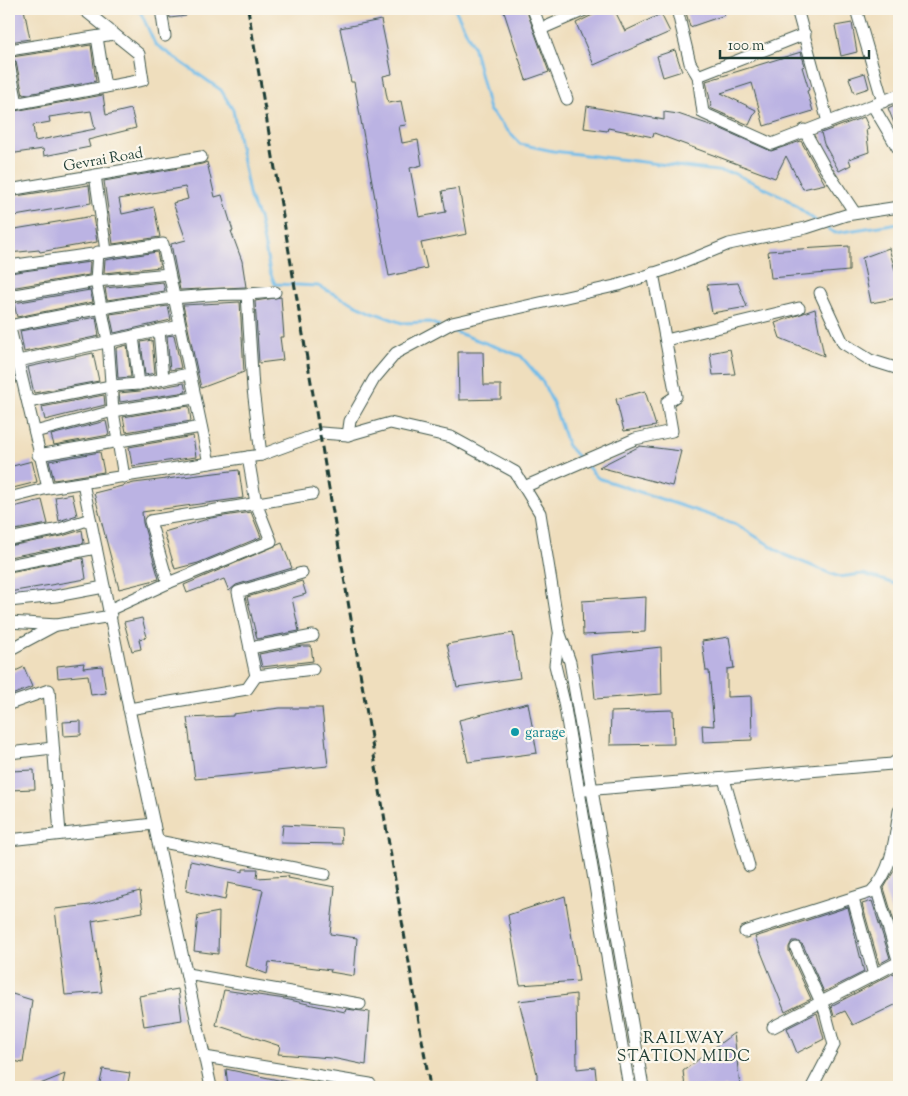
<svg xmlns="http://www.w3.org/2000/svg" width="908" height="1096" viewBox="0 0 908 1096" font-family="'Sorts Mill Goudy',serif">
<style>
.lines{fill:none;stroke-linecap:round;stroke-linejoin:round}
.stream{stroke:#70bce9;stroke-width:3}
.building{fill:#bbb3e3;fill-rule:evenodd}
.minor-casing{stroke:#3e5549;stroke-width:13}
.minor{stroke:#fff;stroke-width:11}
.rail{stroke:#1f3d34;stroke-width:3;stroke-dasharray:8 4;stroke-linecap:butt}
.culture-dot{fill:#0f9aa8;stroke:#fbf7ec;stroke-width:2}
.labels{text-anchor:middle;stroke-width:4.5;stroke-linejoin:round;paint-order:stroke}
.street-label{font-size:15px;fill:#1f3d34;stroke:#fbf7ec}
.culture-label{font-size:15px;fill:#0d838f;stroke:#fbf7ec;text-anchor:start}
.neighbourhood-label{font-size:16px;letter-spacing:1px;fill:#1f3d34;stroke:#fbf7ec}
</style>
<rect width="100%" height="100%" fill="#fbf7ec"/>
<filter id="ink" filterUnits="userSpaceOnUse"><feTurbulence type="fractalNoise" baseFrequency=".02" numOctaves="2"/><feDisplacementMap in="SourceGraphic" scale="10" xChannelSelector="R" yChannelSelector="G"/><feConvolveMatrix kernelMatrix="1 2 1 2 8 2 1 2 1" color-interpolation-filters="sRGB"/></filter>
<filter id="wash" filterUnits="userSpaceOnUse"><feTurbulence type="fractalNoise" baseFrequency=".0096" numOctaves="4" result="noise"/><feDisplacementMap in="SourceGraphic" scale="20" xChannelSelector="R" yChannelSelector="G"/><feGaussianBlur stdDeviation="1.12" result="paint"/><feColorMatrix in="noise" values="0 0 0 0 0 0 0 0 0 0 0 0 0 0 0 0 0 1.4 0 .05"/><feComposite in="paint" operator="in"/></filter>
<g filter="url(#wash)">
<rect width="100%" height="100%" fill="#efdebd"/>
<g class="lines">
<g class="stream">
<path d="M136,9L141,13L155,44L221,90L233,110L250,198L259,218L270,272L275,284L318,286L367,310L402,323L429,322L439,326"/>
<path d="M455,9L473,45L489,110L520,144L553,151L733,173L784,197L816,221"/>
<path d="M823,225L835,233L899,223"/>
<path d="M447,329L521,356L542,381L553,403L568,446L580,459"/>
<path d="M584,463L598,478L736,524L785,555L839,577L863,574L899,585"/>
</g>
</g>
<g id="blocks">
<g class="building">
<path d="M9,9H24L30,39L9,42Z"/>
<path d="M169,9H185L186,16L170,18Z"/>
<path d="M503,9H526L549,72L526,80Z"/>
<path d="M605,9H614L625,31L661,14L670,32L594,65L576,23Z"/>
<path d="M685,9H723L725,15L690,27Z"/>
<path d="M381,20L392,74L383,76L388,103L401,101L406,125L399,126L402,143L418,140L422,165L410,168L419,217L446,212L442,191L459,188L467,234L421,243L427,268L389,276L354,82H351L340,28Z"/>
<path d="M852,23L857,52L841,56L835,26Z"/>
<path d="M91,45L96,81L23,95L16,62L12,57Z"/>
<path d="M675,50L682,71L663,77L657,56Z"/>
<path d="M801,52L805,66L802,67L809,90L807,91L813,111L764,126L752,83L721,93L756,110L749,125L710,108L711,104L706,81Z"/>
<path d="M865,73L869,88L854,93L849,78Z"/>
<path d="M103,95L106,115L131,109L136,128L88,140L90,147L44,156L43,149L9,154V112ZM91,111L95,129L35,141L33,125L50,122L49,117Z"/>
<path d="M899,103V136L888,108Z"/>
<path d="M587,106L664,120V112L678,114L719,128L771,151L801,141L825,184L803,189L786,156L775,178L654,133L653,137L608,128L607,131L584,128Z"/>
<path d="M864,117L869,128L866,129L869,152L849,159L851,165L839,171L824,144L821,133Z"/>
<path d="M207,162L215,197L222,195L233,231H231L242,261L246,287L180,290L171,244L186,240L173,203L188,199L185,187L119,199L122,214L154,207L160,237L113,244L104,181L202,164Z"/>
<path d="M89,185L91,203L9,217V197Z"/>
<path d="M93,216L97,242L40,252L39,250L9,253V230Z"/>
<path d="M849,246V271L771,278L768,251Z"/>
<path d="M889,248L899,285V298L871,303L862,258Z"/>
<path d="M157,252L160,267L104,273L105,260Z"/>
<path d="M90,262L89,275L10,288L9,273Z"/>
<path d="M163,282L165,291L107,300L105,288Z"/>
<path d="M738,283L747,307L712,313L707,285Z"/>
<path d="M90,290L93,302L17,317L14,303Z"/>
<path d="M281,297L284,337H280L283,360L259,363L255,301Z"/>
<path d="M240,302L244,372L201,388L183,305Z"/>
<path d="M168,306L171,320L114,333L110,314Z"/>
<path d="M815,309L824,356L780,338L775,323Z"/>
<path d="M96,317L99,336L24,352L20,331Z"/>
<path d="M174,335L181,368L170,370L167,336Z"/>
<path d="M152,340L155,373L145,375L141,342Z"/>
<path d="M127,345L131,377L118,378L116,348Z"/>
<path d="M730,349L735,374L713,375L710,353Z"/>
<path d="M458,352H483L484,385H501V399L459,400Z"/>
<path d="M93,353L99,381L34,393L28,367Z"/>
<path d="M184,383L186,392L120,402L119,393L140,391Z"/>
<path d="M645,391L656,426L624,431L616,399Z"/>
<path d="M104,395L105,405L45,420L42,407Z"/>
<path d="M189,406L191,421L126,432L123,417Z"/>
<path d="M106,421L109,435L54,445L51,435Z"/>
<path d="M193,436L196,457L132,466L129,447Z"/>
<path d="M640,446L681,451L672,486L599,467Z"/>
<path d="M100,452L104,472L54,480L49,461Z"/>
<path d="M32,461L37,482L9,489V467Z"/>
<path d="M239,470L243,498L142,512L143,523L159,579L119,589L94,493L134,483Z"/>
<path d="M72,494L77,515L59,521L55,497Z"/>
<path d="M42,500L48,524L9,531V508Z"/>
<path d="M251,512L261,537L198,563L175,569L164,532L211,518Z"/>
<path d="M82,530L84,543L9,557V546L62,536Z"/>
<path d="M282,543L292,568L236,585L229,591L224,579L187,593L184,585Z"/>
<path d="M83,558L86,579L9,592V572Z"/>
<path d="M302,581L306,594L292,598L299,631L257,639L247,597Z"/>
<path d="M646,597L645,632L583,635L582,601Z"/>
<path d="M142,618L147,637L139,639L141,649L132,651L124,622Z"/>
<path d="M513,633L520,678L457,687L447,644Z"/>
<path d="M729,637L734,668L727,669V697L751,696L752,740L703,742L702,725L714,726L709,671H706L702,641Z"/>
<path d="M302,646H311L313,661L262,667L259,654Z"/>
<path d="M661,647L662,694L595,699L591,655Z"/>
<path d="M84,663L83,668L102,666L106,693L91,695L88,675L58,678L57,666Z"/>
<path d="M24,667L32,687L9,696V674Z"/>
<path d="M528,703L537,753L468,762L459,720Z"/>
<path d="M280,708H322L328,766L195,779L187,718L233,716V714Z"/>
<path d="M673,710L674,744L610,745L611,712Z"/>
<path d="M81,721V735L64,736L63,722Z"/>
<path d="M34,770L35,789L9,790V771Z"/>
<path d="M283,825L341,828L342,844L281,843Z"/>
<path d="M190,861L243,872V869H258L257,878L289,876L288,878L335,887L330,934L357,938L354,976L330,972L331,970L269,962L267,974L246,966L263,890L228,883L225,900L186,891Z"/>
<path d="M899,862V938L884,888Z"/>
<path d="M140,891L143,912L92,921L102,992L65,995L55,909L90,905Z"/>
<path d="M565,896L579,981L520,985L508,915Z"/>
<path d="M872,901L890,958L879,964L862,904Z"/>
<path d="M848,907L864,972L824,992L803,945L797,941H792L789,947V951L811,999L785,1012L755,937Z"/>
<path d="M219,912L218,954L194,951L198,916Z"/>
<path d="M894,973L899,981V985L896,987L899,994V1003L853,1025L845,1011L834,1016L831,1006Z"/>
<path d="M178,989L182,1020L144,1026L139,996Z"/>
<path d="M224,990L285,999L345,1012L346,1009L370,1012L366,1065L332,1058L278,1054L280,1046L216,1025Z"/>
<path d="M9,993L32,1000L23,1063L9,1060Z"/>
<path d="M576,994L577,1069L595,1067L597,1087H537V1074L519,1001Z"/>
<path d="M817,1013L824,1039L797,1053L787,1028Z"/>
<path d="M734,1033L740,1087H685L683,1071Z"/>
<path d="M103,1069L130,1073L127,1087H99Z"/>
<path d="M226,1069L297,1084V1087H228Z"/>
<path d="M65,1074L62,1087H33Z"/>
</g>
</g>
</g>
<g filter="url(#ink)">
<use href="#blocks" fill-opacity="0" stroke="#3e5549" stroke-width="1"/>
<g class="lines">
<defs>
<g id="minor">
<path d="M161,9L165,36"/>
<path d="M533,9L567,99"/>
<path d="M677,9L690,63L698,76L703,113L772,144L899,95"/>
<path d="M797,9L828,122"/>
<path d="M856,9L883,102"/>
<path d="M541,29L587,9"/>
<path d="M97,37L105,87"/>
<path d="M9,50L114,34"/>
<path d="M9,64L17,103"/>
<path d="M698,76L805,34"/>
<path d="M9,105L143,80L139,54L83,9"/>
<path d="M873,106L899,150"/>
<path d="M804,130L825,168L855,213"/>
<path d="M95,175L106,251"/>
<path d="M9,190L201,157"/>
<path d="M98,252L96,281L108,341L113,411L124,477"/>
<path d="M9,266L163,244L209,463"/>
<path d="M820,293L843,343L870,360L899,369"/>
<path d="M247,294L275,292"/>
<path d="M9,296L96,281L169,274"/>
<path d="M9,324L48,488"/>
<path d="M9,326C88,310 166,294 247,294L253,389L261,455"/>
<path d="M159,330L163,379"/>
<path d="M133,336L139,384"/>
<path d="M666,340L799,308"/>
<path d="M9,363L180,326"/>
<path d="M28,402L111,386L139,384L189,374"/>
<path d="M35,432L113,411L194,398"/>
<path d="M348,435L350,421L374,379L396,353L452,323L619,285L673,267L729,244L806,228L846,215L899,207"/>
<path d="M38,455L201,427"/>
<path d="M83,483L129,709L211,1087"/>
<path d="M524,487L635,439L672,431L667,402L676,396L653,273"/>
<path d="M9,498L48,488L261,455L321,433L348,435L390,423L451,437L515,472L540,513L559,631L570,662L643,1087"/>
<path d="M9,539L60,529L90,519"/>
<path d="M9,565L96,548"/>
<path d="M168,583L150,521L312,494"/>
<path d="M9,601L56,596L104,587"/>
<path d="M109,610L168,583L271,541L256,503L248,457"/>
<path d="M9,622L57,625L111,616"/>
<path d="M559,635L555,665L564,702L629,1087"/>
<path d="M250,648L313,636"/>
<path d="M9,650L56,625"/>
<path d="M256,676L313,669"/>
<path d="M9,704L49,690L60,834"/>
<path d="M129,709L247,689L256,676L238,592L302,573"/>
<path d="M9,753L53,748"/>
<path d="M724,779L749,866"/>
<path d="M585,790L892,764L899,759"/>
<path d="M9,840L154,824"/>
<path d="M158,841L325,874"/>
<path d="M876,887L899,963"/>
<path d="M853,899L874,975"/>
<path d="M745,932L871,892C892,872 895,839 899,811"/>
<path d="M796,948L825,1011L834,1045L812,1087"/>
<path d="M187,974L360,1004"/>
<path d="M773,1027L899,962"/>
<path d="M205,1057L370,1084"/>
</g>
</defs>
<use href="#minor" class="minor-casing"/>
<use href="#minor" class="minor"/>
<path class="rail" d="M248,9L430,1087"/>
</g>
</g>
<circle class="culture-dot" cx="515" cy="732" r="5"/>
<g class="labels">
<g class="street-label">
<text transform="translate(103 159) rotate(-10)" y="5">Gevrai Road</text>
</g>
<g class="culture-label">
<text x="525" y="737">garage</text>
</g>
<g class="neighbourhood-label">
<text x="684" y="1043">RAILWAY<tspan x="684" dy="18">STATION MIDC</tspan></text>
</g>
</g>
<rect width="908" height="1096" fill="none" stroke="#fbf7ec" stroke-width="30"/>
<path d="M720 50v8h149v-8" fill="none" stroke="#1f3d34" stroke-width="2.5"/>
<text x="728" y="50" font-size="15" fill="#1f3d34" stroke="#fbf7ec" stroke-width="4" paint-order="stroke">100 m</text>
</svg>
